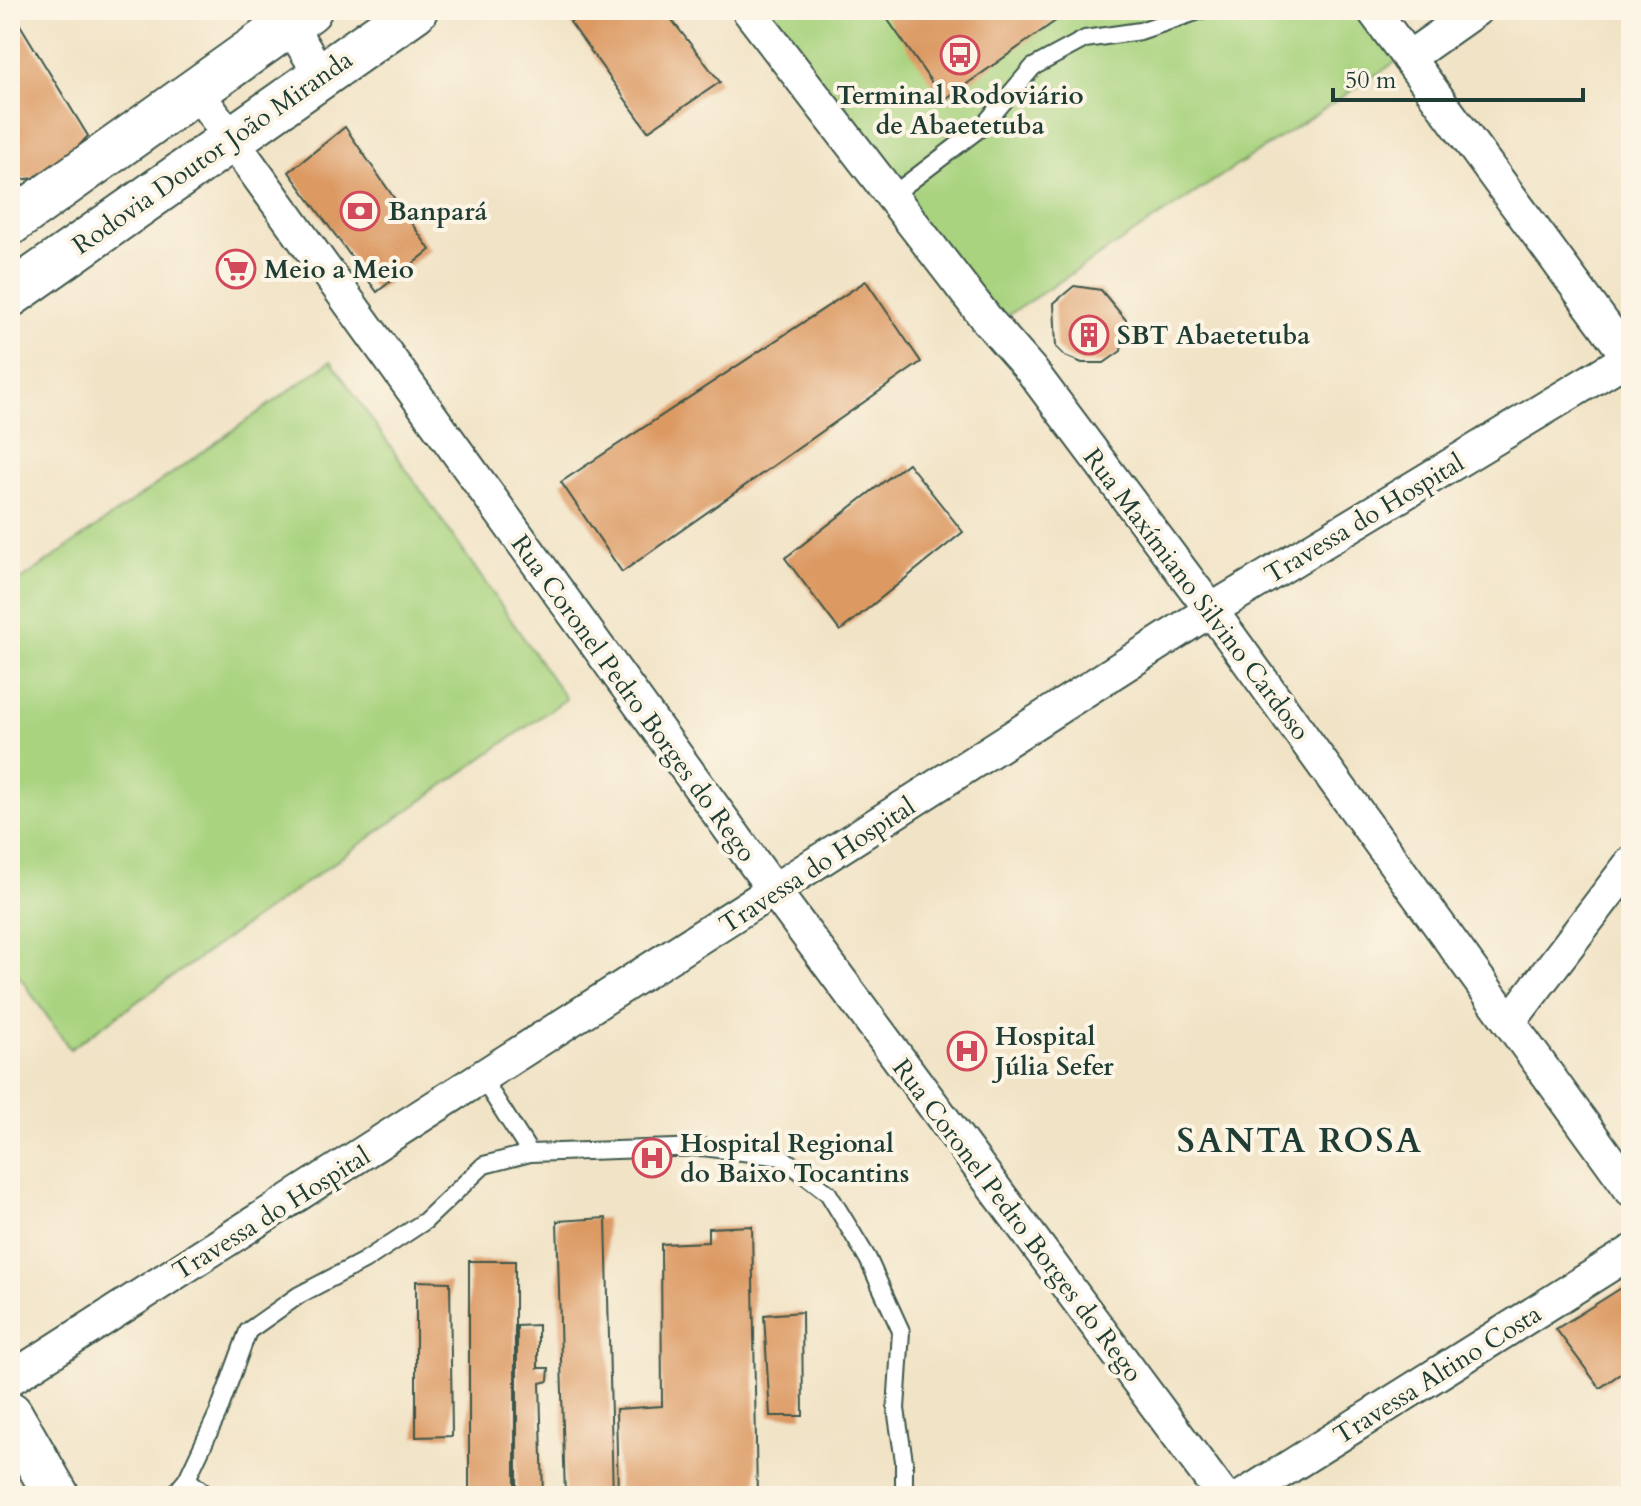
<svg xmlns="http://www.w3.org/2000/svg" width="1641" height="1506" viewBox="0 0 1641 1506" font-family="Cardo,serif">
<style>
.green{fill:#a9d37f;stroke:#64885a;stroke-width:2}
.building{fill:#dc9962}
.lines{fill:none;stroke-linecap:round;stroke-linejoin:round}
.lane-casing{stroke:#3e564a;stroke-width:20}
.street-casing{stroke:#3e564a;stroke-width:36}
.secondary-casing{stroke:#3e564a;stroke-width:48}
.lane{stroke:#fff;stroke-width:16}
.street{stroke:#fff;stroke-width:32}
.secondary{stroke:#fff;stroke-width:44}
.labels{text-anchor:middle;stroke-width:8;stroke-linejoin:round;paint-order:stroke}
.poi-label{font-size:26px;font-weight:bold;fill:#1f3d34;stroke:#fcf5e5;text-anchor:start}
.street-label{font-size:26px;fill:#1f3d34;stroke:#fcf5e5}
.district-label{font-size:34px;font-weight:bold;letter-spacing:2px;fill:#1f3d34;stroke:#fcf5e5}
</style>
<rect width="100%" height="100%" fill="#fcf5e5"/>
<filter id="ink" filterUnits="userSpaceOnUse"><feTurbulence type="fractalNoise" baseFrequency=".0125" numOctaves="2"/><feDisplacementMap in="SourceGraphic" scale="16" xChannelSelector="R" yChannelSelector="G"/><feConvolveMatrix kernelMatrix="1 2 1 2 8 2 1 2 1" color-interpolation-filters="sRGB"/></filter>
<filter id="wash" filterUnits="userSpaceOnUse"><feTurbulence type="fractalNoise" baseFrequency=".006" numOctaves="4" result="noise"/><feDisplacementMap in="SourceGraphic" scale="32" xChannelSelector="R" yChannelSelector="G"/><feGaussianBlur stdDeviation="1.8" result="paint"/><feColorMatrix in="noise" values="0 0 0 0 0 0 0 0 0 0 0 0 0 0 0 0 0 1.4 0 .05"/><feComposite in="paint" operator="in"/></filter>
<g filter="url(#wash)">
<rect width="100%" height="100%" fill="#f1e3c6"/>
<g class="green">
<path d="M753,10H1379L1411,52L999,321Z"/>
<path d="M331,361L566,699L70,1049L10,963V588Z"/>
</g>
<g id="blocks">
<g class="building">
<path d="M11,10L88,136L63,163L35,178L10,181Z"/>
<path d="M585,10H664L720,82L648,131L570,22Z"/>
<path d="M881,10H1071L944,100Z"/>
<path d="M345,127L430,250L377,292L289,172Z"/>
<path d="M866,281L921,362L622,572L561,482Z"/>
<path d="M1074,286L1101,290L1126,320L1121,351L1104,363H1082L1065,356L1056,347L1054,303Z"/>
<path d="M908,463L963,532L840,631L785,558Z"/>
<path d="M606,1218L613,1496H565L557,1221Z"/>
<path d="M752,1226L757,1496H618L616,1409L662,1406L661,1244L708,1242V1228Z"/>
<rect x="469" y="1261" width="46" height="235"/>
<path d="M416,1281L450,1282L452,1436L416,1437Z"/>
<path d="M1631,1282V1366L1600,1388L1556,1329Z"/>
<path d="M802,1312L803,1416H770L764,1315Z"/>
<path d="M538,1325V1368H549L548,1381L540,1383L543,1496H517V1326Z"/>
</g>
</g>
</g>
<g filter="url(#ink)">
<use href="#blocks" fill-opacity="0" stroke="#3e564a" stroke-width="2"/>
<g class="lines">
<defs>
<g id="lane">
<path d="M891,196L983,126L1033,67L1085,39L1140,31L1202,10"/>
<path d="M530,1153L703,1147L782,1157L828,1193L868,1259L901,1331L896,1409L904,1461V1496"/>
<path d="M187,1479L218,1413L248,1331L299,1295L364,1261L425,1221L484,1165L530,1153L482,1078"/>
<path d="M173,1496L187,1479L208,1496"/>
</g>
<g id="street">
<path d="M281,10L320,74"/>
<path d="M748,10L988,321L1031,370L1211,610L1631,1190"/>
<path d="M1373,10L1631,361"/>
<path d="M1408,58L1476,10"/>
<path d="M195,89L775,892L1223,1496"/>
<path d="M1511,1020L1631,863"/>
<path d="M10,1379L1211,610L1628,358"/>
<path d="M1243,1496L1631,1252"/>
</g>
<g id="secondary">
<path d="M10,223L309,10"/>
<path d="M10,295L415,10"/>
<path d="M10,1414L57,1496"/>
</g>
</defs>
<use href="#lane" class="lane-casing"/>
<use href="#street" class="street-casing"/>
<use href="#secondary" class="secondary-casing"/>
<use href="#lane" class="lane"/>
<use href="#street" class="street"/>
<use href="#secondary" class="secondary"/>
</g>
</g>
<defs>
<symbol id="bus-ring" viewBox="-11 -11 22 22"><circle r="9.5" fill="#fcf5e5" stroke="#d1495b" stroke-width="1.5"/><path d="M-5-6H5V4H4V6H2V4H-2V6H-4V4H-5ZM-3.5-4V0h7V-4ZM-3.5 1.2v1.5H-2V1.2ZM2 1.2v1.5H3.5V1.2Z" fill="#d1495b"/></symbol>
<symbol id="bank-ring" viewBox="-11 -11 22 22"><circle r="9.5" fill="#fcf5e5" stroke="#d1495b" stroke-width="1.5"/><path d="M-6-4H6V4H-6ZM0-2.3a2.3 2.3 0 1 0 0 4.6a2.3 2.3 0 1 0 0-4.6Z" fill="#d1495b"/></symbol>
<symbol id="supermarket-ring" viewBox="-11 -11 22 22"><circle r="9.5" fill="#fcf5e5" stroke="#d1495b" stroke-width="1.5"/><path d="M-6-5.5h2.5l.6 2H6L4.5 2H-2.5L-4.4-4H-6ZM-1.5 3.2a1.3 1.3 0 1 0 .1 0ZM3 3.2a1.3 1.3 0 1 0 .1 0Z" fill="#d1495b"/></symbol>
<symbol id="building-ring" viewBox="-11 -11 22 22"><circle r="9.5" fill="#fcf5e5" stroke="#d1495b" stroke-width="1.5"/><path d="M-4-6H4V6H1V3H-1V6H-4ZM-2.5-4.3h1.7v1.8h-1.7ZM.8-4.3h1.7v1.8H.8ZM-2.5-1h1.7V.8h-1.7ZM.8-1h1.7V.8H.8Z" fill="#d1495b"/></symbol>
<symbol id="hospital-ring" viewBox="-11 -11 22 22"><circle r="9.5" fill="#fcf5e5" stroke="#d1495b" stroke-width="1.5"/><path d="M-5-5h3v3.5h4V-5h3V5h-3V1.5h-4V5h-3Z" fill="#d1495b"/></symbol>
</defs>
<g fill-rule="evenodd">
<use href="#bus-ring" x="938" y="33" width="44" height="44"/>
<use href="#bank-ring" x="338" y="189" width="44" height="44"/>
<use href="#supermarket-ring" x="214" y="247" width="44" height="44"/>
<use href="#building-ring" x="1067" y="313" width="44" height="44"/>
<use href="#hospital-ring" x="945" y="1029" width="44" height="44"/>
<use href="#hospital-ring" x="630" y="1136" width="44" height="44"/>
</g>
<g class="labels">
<g class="poi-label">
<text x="960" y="104" text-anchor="middle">Terminal Rodoviário<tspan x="960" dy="30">de Abaetetuba</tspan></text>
<text x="388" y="220">Banpará</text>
<text x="264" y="278">Meio a Meio</text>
<text x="1117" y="344">SBT Abaetetuba</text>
<text x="995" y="1045">Hospital<tspan x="995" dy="30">Júlia Sefer</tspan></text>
<text x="680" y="1152">Hospital Regional<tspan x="680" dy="30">do Baixo Tocantins</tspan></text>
</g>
<g class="street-label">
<text transform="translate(212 152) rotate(-35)" y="9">Rodovia Doutor João Miranda</text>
<text transform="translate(1364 518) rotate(-31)" y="9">Travessa do Hospital</text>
<text transform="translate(1197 594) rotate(53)" y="9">Rua Maxímiano Silvino Cardoso</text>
<text transform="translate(634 698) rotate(54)" y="9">Rua Coronel Pedro Borges do Rego</text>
<text transform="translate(817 865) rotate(-33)" y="9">Travessa do Hospital</text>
<text transform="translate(271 1213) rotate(-32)" y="9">Travessa do Hospital</text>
<text transform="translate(1018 1220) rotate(53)" y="9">Rua Coronel Pedro Borges do Rego</text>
<text transform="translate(1437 1374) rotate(-32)" y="9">Travessa Altino Costa</text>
</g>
<g class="district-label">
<text x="1300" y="1152">SANTA ROSA</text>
</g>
</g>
<rect width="1641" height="1506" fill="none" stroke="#fcf5e5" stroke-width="40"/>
<path d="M1333 88v12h250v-12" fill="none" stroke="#1f3d34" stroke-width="4"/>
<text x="1345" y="88" font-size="24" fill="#1f3d34" stroke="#fcf5e5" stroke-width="6" paint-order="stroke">50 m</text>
</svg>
